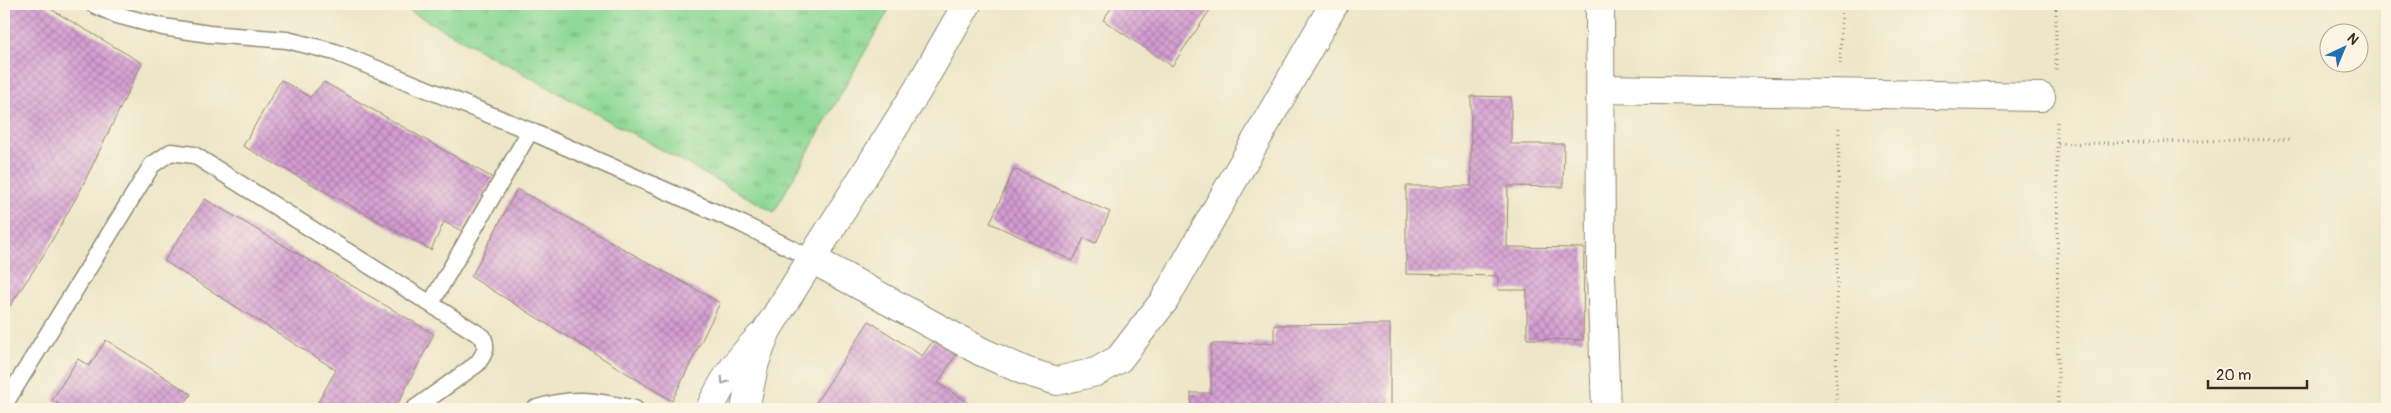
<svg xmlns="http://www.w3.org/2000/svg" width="2391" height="413" viewBox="0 0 2391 413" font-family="Pangolin,sans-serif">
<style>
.park{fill:url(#park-tufts);stroke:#64815a}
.building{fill:url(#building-cross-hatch)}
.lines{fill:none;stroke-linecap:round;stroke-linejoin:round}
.service-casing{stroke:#948873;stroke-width:19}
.minor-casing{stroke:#948873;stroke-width:30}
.path{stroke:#948873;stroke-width:3;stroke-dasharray:1 4;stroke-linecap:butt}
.service{stroke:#fff;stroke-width:16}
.minor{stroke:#fff;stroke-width:28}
.oneway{stroke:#a79f9a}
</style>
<defs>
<pattern id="park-tufts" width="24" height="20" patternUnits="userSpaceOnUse" patternTransform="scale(1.25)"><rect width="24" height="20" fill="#8dd895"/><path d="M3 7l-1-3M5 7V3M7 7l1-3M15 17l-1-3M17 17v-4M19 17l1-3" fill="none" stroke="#74af79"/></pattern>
<pattern id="building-cross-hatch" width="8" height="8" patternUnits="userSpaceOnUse" patternTransform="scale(1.25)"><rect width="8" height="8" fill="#d39bd2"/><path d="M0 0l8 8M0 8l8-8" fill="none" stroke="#ac7faa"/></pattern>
</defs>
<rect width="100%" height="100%" fill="#fcf5e5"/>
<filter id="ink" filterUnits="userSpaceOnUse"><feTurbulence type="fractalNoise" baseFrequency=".02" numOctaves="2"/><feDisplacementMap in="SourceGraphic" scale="10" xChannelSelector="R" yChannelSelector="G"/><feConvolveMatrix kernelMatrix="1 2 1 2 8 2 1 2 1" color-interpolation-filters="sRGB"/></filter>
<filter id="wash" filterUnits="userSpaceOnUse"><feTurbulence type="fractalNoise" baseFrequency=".0096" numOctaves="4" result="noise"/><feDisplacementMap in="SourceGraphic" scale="20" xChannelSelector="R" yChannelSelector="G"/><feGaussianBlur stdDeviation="1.12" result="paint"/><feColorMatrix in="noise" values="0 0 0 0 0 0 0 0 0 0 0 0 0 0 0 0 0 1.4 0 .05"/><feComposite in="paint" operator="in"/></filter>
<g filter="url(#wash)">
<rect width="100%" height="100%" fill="#ede6c8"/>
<path class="park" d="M397,4H892L774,212Z"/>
<g id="blocks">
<g class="building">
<path d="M4,4H42L142,63L80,191L43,256L4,315Z"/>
<path d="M1114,4H1214L1172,66L1103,20Z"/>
<path d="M281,80L310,97L324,82L493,178L462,231L444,222L431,250L243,146Z"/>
<path d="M1471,96L1511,97V144H1564L1563,187L1508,186L1507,247L1584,248L1583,340L1527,339V290H1498V276L1406,274V186H1471Z"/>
<path d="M1014,169L1110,212L1096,243L1084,238L1073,261L990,223Z"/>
<path d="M517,189L720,303L672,401L471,277Z"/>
<path d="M205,199L434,334L395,409H314L336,370L164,261Z"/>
<path d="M869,321L922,356L935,338L957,353L938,383L967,402L962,409H812Z"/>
<path d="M1390,324V409H1191V393H1211V344L1274,343V325Z"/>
<path d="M106,340L191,394L181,409H67L52,400L78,359L89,366Z"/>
</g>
</g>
</g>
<g filter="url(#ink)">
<use href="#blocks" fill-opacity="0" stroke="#948873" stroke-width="1"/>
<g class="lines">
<defs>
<g id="service">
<path d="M93,4L117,15L163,27L209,34L287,40L335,52L530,131L742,224L810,258"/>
<path d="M431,303L530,131"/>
<path d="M4,405L152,165L171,152L194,155L483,337C488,349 484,354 477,364L414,409"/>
<path d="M534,409C575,396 595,401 635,409"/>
</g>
<g id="minor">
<path d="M1600,4L1601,275L1606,409"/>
<path d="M1601,89L2041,97"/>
<path d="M810,258L982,352L1025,371L1057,381L1096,372L1119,359L1164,301L1334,4"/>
<path d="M710,409C722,381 738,359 760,337"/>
<path d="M745,409L755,362L767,330L917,91L967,4"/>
</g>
</defs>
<use href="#service" class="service-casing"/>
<use href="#minor" class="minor-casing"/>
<g class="path">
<path d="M2056,4V71"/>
<path d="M1840,64L1842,4"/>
<path d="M2057,122L2058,409"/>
<path d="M2058,144L2293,139"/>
<path d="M1836,409L1839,125"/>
</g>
<use href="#service" class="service"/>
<use href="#minor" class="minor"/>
</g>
<defs><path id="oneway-chevron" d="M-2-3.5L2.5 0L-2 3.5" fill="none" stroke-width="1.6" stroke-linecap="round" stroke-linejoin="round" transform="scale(1.25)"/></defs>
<use class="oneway" href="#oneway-chevron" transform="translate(724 381) rotate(123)"/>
</g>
<rect width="2391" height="413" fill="none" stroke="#fcf5e5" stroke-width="20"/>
<g transform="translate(2344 48) rotate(44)"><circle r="24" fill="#fcf5e5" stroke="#afa495"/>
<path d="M0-4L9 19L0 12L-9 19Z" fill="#1f6fb2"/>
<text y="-8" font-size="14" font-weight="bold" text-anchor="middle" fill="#3b2a1e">N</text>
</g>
<path d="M2208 380v8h99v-8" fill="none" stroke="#3b2a1e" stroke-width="2.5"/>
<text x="2216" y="380" font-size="15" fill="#3b2a1e" stroke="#fcf5e5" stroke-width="4" paint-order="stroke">20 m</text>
</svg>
